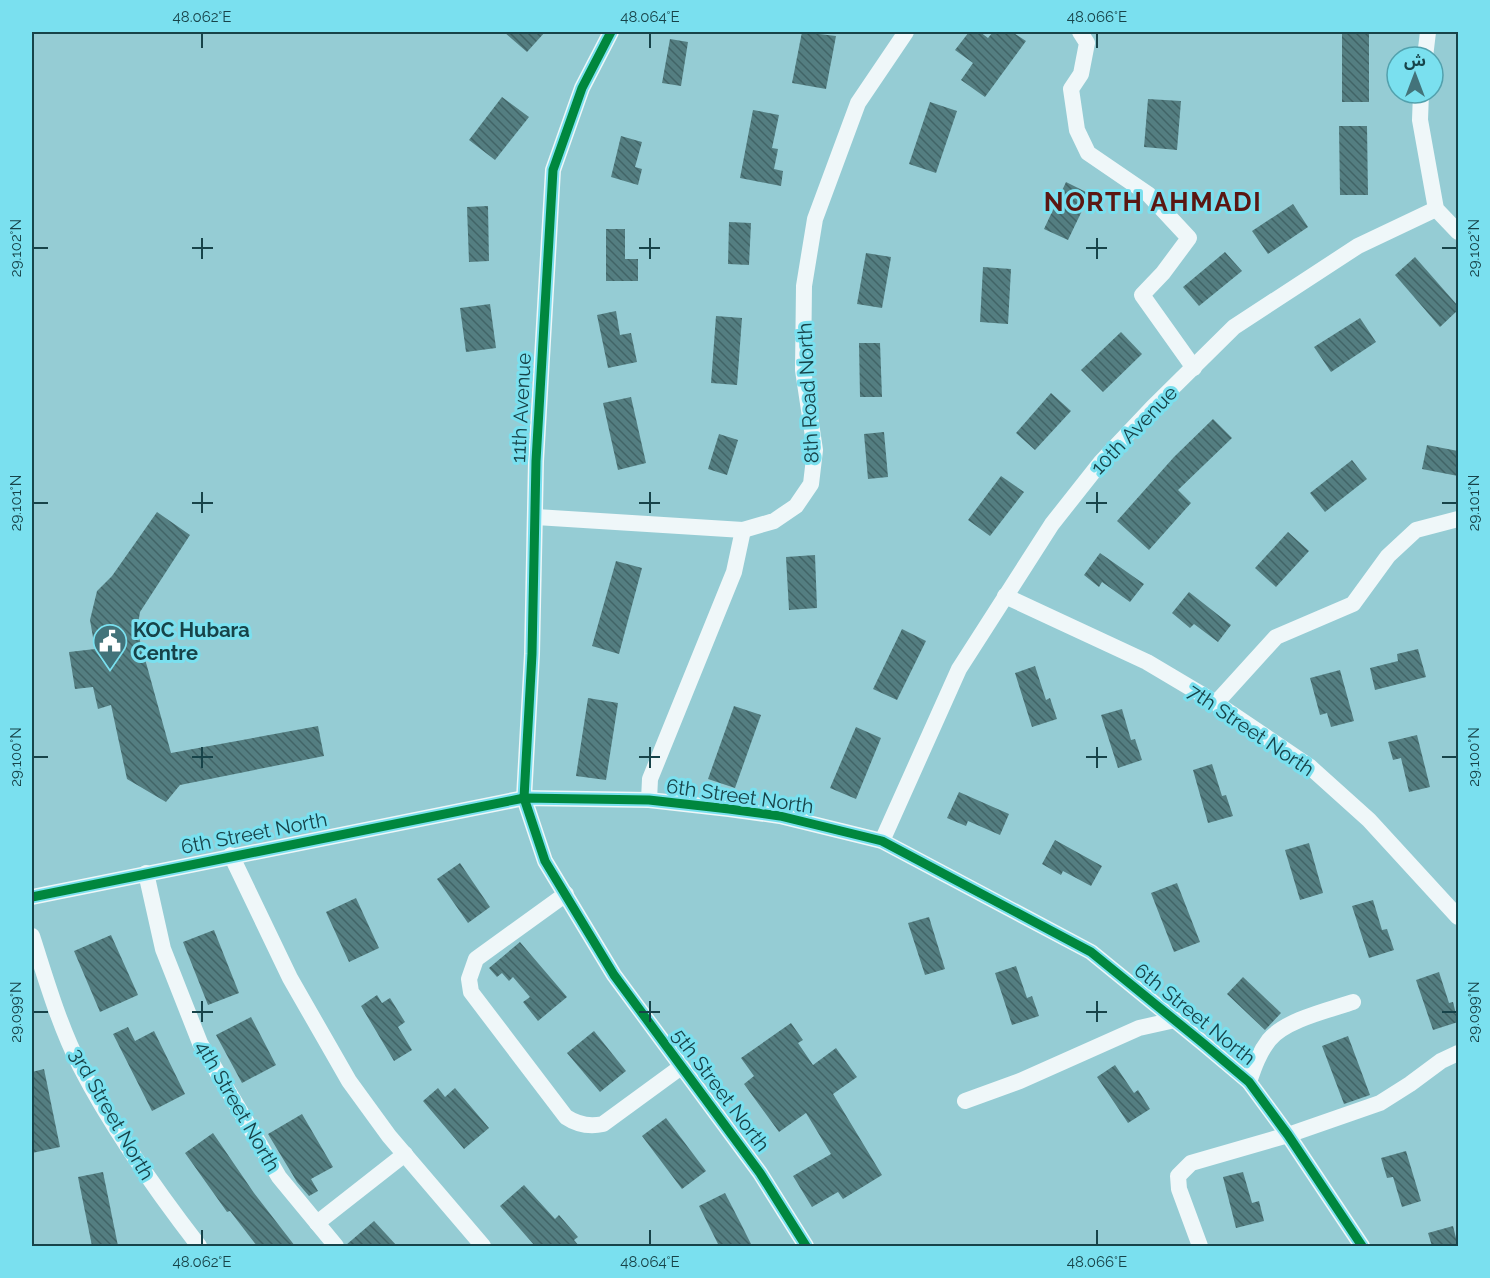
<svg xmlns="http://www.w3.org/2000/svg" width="1490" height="1278" viewBox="0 0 1490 1278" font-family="Raleway,'Noto Sans Arabic',sans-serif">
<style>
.building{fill:url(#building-back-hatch)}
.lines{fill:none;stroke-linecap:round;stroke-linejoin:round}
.minor{stroke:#eff7f9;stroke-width:16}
.cycleway-casing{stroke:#7ae0ef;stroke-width:13}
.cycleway{stroke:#00873e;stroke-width:9}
.ticks{fill:none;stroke:#174349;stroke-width:2}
.labels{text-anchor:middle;stroke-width:6;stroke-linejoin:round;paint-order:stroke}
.street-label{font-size:20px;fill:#174349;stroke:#7ae0ef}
.poi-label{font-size:20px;font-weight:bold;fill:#174349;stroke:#7ae0ef;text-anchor:start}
.district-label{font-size:26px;font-weight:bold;letter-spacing:1.5px;fill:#5b1712;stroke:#7ae0ef}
.neatline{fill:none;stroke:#174349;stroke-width:2}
.ticks-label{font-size:15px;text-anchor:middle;fill:#174349}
</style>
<defs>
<pattern id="building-back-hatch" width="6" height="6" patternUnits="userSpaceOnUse" patternTransform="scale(1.5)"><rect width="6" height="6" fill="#547e81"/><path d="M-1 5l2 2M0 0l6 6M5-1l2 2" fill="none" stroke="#416466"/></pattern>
</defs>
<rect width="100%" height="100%" fill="#95ccd4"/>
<g class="building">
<path d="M504,32H545L527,52Z"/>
<path d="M802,32L836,36L826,89L792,83Z"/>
<path d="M969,32H980L988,38L993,32H1012L1026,41L985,97L961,80L973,63L955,50Z"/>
<rect x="1342" y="32" width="27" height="70"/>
<path d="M670,39L688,42L681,86L662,83Z"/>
<path d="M502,97L529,117L495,160L469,140Z"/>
<path d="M1148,99L1181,101L1177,150L1144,147Z"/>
<path d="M930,102L957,111L936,173L909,164Z"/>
<path d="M753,110L779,115L772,148L778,149L774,169L783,171L781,186L740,178Z"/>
<path d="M1339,126H1367L1368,195H1340Z"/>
<path d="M621,136L642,142L635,167L642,169L638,185L611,177Z"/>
<path d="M1066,182L1090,194L1068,240L1044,229Z"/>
<path d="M1293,204L1308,227L1268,254L1252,231Z"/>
<path d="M488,206L489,261L469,262L467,207Z"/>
<path d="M729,222L751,223L749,265L728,264Z"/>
<path d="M606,229H625V259H638V281H606Z"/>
<path d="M1225,252L1242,271L1199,306L1183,287Z"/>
<path d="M866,253L891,257L882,308L857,304Z"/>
<path d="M1415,257L1458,306V310L1440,327L1395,275Z"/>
<path d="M983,267L1011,269L1008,324L980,322Z"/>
<path d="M490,304L496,348L466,352L460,308Z"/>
<path d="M616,311L620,335L631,333L637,362L608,368L597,315Z"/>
<path d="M716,316L742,318L737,385L711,383Z"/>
<path d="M1360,318L1376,342L1331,372L1314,347Z"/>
<path d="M1121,332L1142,354L1103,392L1081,370Z"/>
<path d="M859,343H880L882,397H860Z"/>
<path d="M1051,393L1071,411L1035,450L1016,433Z"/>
<path d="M631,397L646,463L618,470L603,403Z"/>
<path d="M1213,419L1232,438L1178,490L1191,503L1149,550L1117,521L1174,457Z"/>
<path d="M884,432L888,477L868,479L864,434Z"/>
<path d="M719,434L738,440L727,475L708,469Z"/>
<path d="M1427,445L1458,451V476L1422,469Z"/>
<path d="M1352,460L1367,479L1325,512L1310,493Z"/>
<path d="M1001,476L1024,492L990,536L968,520Z"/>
<path d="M157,512L190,535L140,612L137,630L171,753L318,726L324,756L180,785L166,802L127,779L111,705L98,709L93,687L75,689L69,652L95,649L90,620L97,591L112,576Z"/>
<path d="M1288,532L1309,551L1276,587L1255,568Z"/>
<path d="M1100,553L1144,584L1130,602L1102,582L1099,587L1084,575Z"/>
<path d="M815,555L817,608L789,610L786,557Z"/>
<path d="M616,561L642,568L619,654L592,646Z"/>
<path d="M1189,592L1231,625L1218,642L1194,624L1190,628L1172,613Z"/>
<path d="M902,629L926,641L897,700L873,689Z"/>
<path d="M1418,649L1426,677L1375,690L1370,668L1398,661L1397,654Z"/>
<path d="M1035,666L1046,700L1050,698L1057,719L1032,727L1015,673Z"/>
<path d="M1340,670L1354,721L1331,727L1327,713L1320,715L1310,678Z"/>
<path d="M588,698L618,703L606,780L576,776Z"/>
<path d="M734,706L761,715L735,788L708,779Z"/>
<path d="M1122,709L1131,740L1135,739L1142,760L1118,768L1101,715Z"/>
<path d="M856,727L881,738L856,799L830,788Z"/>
<path d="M1417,735L1430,787L1409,792L1401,758L1393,760L1388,742Z"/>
<path d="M1212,764L1222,796L1226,795L1233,816L1208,823L1193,770Z"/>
<path d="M959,792L1009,814L1000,835L968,821L966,826L947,818Z"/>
<path d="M1055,840L1102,866L1091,886L1063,871L1061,875L1042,864Z"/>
<path d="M1309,843L1323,893L1300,900L1285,850Z"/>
<path d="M460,863L490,907L468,923L437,879Z"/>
<path d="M1177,883L1200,942L1174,952L1151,893Z"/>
<path d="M356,898L379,948L349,962L326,912Z"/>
<path d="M1373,900L1382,930L1387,929L1394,950L1369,958L1352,906Z"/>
<path d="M929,917L945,969L925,975L908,923Z"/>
<path d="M214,930L239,993L208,1005L183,942Z"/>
<path d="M111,935L138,995L100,1012L74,951Z"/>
<path d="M520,942L567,997L538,1021L523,1002L530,997L513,977L509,981L502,973L497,977L489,968Z"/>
<path d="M1016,966L1027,998L1032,996L1039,1016L1012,1025L995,973Z"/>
<path d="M1439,972L1449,1003L1453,1002L1458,1022L1433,1030L1416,980Z"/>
<path d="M1243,977L1281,1013L1265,1030L1227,994Z"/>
<path d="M377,995L382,1003L390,998L405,1022L398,1027L412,1050L394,1061L361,1006Z"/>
<path d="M251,1017L276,1065L242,1083L216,1035Z"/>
<path d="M791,1023L803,1040L798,1043L813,1065L836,1048L857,1077L833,1094L882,1175L843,1199L838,1192L812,1207L793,1176L831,1154L806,1113L779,1132L744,1084L754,1076L741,1058Z"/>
<path d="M128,1027L135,1041L154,1031L185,1094L152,1111L113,1034Z"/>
<path d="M594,1031L626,1071L600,1092L567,1053Z"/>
<path d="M1348,1036L1370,1095L1344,1104L1322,1046Z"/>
<path d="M1115,1065L1134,1093L1138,1090L1150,1109L1128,1123L1097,1077Z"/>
<path d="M44,1069L60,1147L32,1153V1072Z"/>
<path d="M438,1088L445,1097L455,1088L489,1128L464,1149L423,1101Z"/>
<path d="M302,1114L333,1167L311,1179L318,1191L309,1196L297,1182L268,1134Z"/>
<path d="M666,1118L706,1171L682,1189L642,1136Z"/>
<path d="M213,1133L254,1193L295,1246H257L230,1211L227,1212L185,1153Z"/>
<path d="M1406,1151L1421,1201L1402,1207L1393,1177L1387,1178L1381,1158Z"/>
<path d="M103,1172L118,1246H92L78,1177Z"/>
<path d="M1243,1172L1252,1203L1259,1201L1264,1221L1236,1228L1223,1177Z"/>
<path d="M524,1185L555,1219L559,1215L578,1237L574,1240L579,1246H535L500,1206Z"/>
<path d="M725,1193L741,1224L752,1246H719L699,1206Z"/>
<path d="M374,1221L397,1246H346V1245Z"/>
<path d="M1453,1226L1458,1246H1432L1428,1233Z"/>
</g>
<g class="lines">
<g class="minor">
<path d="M611,32L582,88L553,170L536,461L532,654L524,798L545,861L614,975L760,1173L806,1246"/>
<path d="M1080,32L1087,43L1081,74L1071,89L1077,130L1088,153L1148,194L1189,238L1163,273L1142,295L1194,368"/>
<path d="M1425,57L1428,32"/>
<path d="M1421,93L1420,120L1436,209L1458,232"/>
<path d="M536,517L743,530L774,521L796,506L811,484L815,450L803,370L804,286L815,219L858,103L906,32"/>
<path d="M1005,596L1147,662L1216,703L1309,766L1369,820L1458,917"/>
<path d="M1216,703L1276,637L1353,604L1388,556L1416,530L1458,519"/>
<path d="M649,800L650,779L734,572L743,530"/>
<path d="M882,841L959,669L1052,524L1101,462L1152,408L1234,327L1358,246L1436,209"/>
<path d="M231,855L290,978L349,1081L389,1136L483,1246"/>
<path d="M146,873L163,949L200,1043L279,1177L336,1246"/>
<path d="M566,894L476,959L469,979L471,992L566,1117C578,1125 589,1127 603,1124L681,1067"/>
<path d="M32,897L524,798L649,800L729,809L780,816L882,841L1091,952L1204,1044L1249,1082L1288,1135L1362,1246"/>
<path d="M32,936C46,979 59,1025 80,1066C113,1130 155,1189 199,1246"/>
<path d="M1249,1082C1254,1067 1259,1053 1269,1040C1285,1020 1329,1010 1353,1002"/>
<path d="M965,1101L1020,1081L1139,1028L1175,1020"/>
<path d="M317,1223L405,1154"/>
<path d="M1200,1246L1179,1189L1178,1176L1191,1163L1288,1135L1380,1103L1410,1084L1441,1061L1458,1053"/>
</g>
<defs>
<g id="cycleway">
<path d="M611,32L582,88L553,170L536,461L532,654L524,798L545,861L614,975L760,1173L806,1246"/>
<path d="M32,897L524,798L649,800L729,809L780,816L882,841L1091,952L1204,1044L1249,1082L1288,1135L1362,1246"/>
</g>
</defs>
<use href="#cycleway" class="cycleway-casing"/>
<use href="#cycleway" class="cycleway"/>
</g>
<path class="ticks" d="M202,33V48M650,33V48M1097,33V48M202,238V259M650,238V259M1097,238V259M33,248H48M192,248H213M639,248H660M1086,248H1107M1442,248H1457M202,492V513M650,492V513M1097,492V513M33,503H48M192,503H213M639,503H660M1086,503H1107M1442,503H1457M202,747V768M650,747V768M1097,747V768M33,757H48M192,757H213M639,757H660M1086,757H1107M1442,757H1457M202,1001V1022M650,1001V1022M1097,1001V1022M33,1012H48M192,1012H213M639,1012H660M1086,1012H1107M1442,1012H1457M202,1230V1245M650,1230V1245M1097,1230V1245"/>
<defs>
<symbol id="civic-pin" viewBox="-11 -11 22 30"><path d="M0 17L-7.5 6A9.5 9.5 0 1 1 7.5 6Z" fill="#43737a" stroke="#7ae0ef"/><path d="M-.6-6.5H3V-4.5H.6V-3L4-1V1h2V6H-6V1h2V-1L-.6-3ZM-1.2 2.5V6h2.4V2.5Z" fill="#fff"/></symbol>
</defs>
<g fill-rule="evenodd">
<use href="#civic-pin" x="91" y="622" width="38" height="52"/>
</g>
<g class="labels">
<g class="street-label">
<text transform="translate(808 393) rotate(-93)" y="7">8th Road North</text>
<text transform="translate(521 408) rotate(-87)" y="7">11th Avenue</text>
<text transform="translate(1134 430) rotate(-46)" y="7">10th Avenue</text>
<text transform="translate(1251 730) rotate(34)" y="7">7th Street North</text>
<text transform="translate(740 796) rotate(8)" y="7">6th Street North</text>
<text transform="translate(254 833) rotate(-11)" y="7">6th Street North</text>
<text transform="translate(1195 1014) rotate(39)" y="7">6th Street North</text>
<text transform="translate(721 1090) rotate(53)" y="7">5th Street North</text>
<text transform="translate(238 1106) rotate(60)" y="7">4th Street North</text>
<text transform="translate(112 1114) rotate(60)" y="7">3rd Street North</text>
</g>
<g class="poi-label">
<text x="133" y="637">KOC Hubara<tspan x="133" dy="23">Centre</tspan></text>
</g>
<g class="district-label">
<text x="1153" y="211">NORTH AHMADI</text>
</g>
</g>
<rect width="1490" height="1278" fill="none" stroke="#7ae0ef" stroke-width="66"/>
<g transform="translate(1415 75)"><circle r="28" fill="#7ae0ef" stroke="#52a1ad" stroke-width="1.5"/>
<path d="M0-4.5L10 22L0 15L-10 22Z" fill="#43737a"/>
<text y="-9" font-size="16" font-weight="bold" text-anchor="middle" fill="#174349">ش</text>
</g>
<rect x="33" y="33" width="1424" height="1212" class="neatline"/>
<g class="ticks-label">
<text x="202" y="22">48.062°E</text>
<text x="650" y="22">48.064°E</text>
<text x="1097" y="22">48.066°E</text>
<text transform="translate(16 248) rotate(-90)" y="5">29.102°N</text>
<text transform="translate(1474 248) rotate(-90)" y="5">29.102°N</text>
<text transform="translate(16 503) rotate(-90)" y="5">29.101°N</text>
<text transform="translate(1474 503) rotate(-90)" y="5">29.101°N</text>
<text transform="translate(16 757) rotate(-90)" y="5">29.100°N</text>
<text transform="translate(1474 757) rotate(-90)" y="5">29.100°N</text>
<text transform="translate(16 1012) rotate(-90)" y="5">29.099°N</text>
<text transform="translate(1474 1012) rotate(-90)" y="5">29.099°N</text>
<text x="202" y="1267">48.062°E</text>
<text x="650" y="1267">48.064°E</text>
<text x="1097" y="1267">48.066°E</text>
</g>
</svg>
